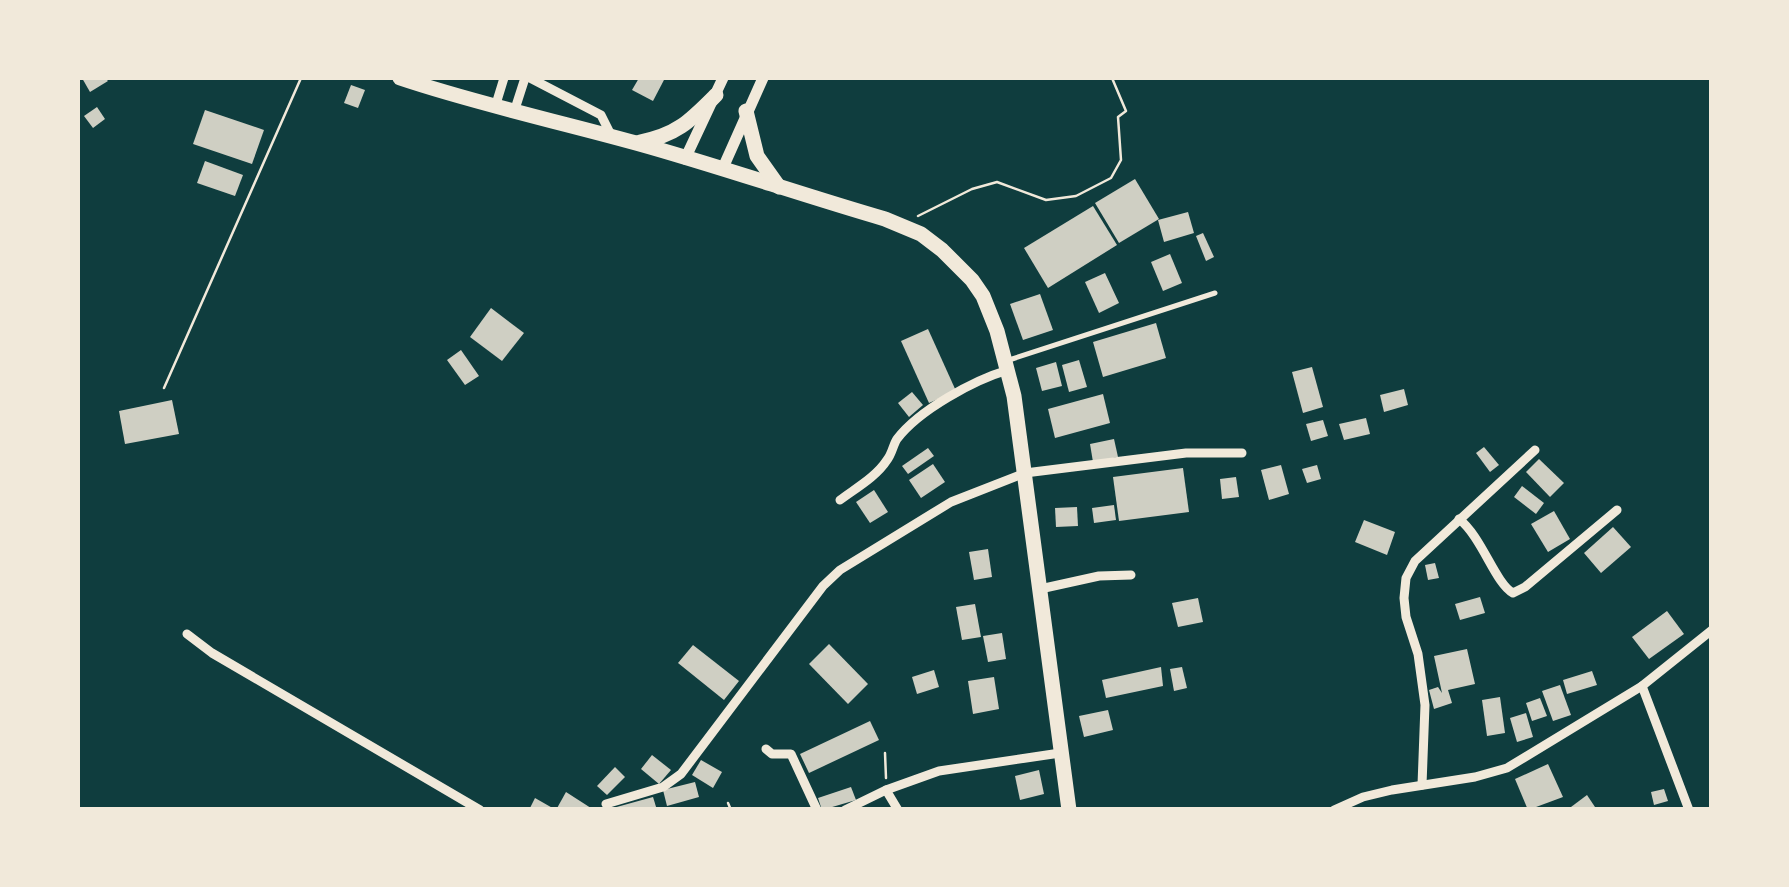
<svg xmlns="http://www.w3.org/2000/svg" width="1789" height="887" viewBox="0 0 1789 887" font-family="'DM Sans',sans-serif">
<style>
.building{fill:#cfcfc3}
.lines{fill:none;stroke-linecap:round;stroke-linejoin:round}
.path{stroke:#f1e9da;stroke-width:2.5}
.service{stroke:#f1e9da;stroke-width:5}
.minor{stroke:#f1e9da;stroke-width:9}
.tertiary{stroke:#f1e9da;stroke-width:11}
.trunk{stroke:#f1e9da;stroke-width:15}
</style>
<rect width="100%" height="100%" fill="#0f3d3e"/>
<g class="building">
<path d="M82,78H105L108,81L90,92Z"/>
<path d="M639,78H665L653,101L632,90Z"/>
<path d="M351,85L365,90L358,108L344,103Z"/>
<path d="M97,107L105,119L93,128L84,116Z"/>
<path d="M205,110L264,130L252,164L193,144Z"/>
<path d="M205,161L243,175L235,196L197,183Z"/>
<path d="M1135,179L1159,219L1119,243L1095,203Z"/>
<path d="M1093,206L1117,245L1048,288L1024,248Z"/>
<path d="M1188,212L1194,233L1164,242L1158,220Z"/>
<path d="M1203,233L1214,257L1206,261L1196,236Z"/>
<path d="M1170,254L1182,283L1163,291L1151,262Z"/>
<path d="M1105,273L1119,303L1099,313L1085,282Z"/>
<path d="M1040,294L1053,330L1023,340L1010,304Z"/>
<path d="M491,308L524,333L502,361L470,337Z"/>
<path d="M1156,323L1166,358L1103,377L1093,342Z"/>
<path d="M928,329L956,391L929,403L901,341Z"/>
<path d="M461,350L479,376L465,385L447,360Z"/>
<path d="M1079,360L1087,387L1069,392L1062,365Z"/>
<path d="M1056,362L1062,386L1042,391L1036,368Z"/>
<path d="M1312,367L1323,407L1303,413L1292,372Z"/>
<path d="M1404,389L1408,405L1384,412L1380,395Z"/>
<path d="M912,392L923,405L909,417L898,403Z"/>
<path d="M1103,394L1110,423L1055,438L1048,409Z"/>
<path d="M172,400L179,434L125,444L119,411Z"/>
<path d="M1366,418L1370,434L1344,440L1339,424Z"/>
<path d="M1323,420L1328,436L1311,441L1306,424Z"/>
<path d="M1114,439L1118,457L1093,462L1090,444Z"/>
<path d="M1484,447L1499,465L1490,472L1476,453Z"/>
<path d="M928,448L934,456L908,474L902,466Z"/>
<path d="M1539,459L1564,483L1550,497L1526,472Z"/>
<path d="M933,464L945,482L921,498L909,480Z"/>
<path d="M1281,465L1289,494L1269,500L1261,470Z"/>
<path d="M1317,465L1321,479L1307,483L1302,469Z"/>
<path d="M1183,468L1189,512L1119,521L1113,477Z"/>
<path d="M1236,477L1239,497L1222,499L1220,479Z"/>
<path d="M1522,486L1544,503L1536,514L1514,497Z"/>
<path d="M874,490L888,512L870,523L856,502Z"/>
<path d="M1114,505L1116,520L1094,523L1092,508Z"/>
<path d="M1077,507L1078,526L1056,527L1055,508Z"/>
<path d="M1554,511L1570,539L1548,552L1531,524Z"/>
<path d="M1364,520L1395,532L1387,555L1355,542Z"/>
<path d="M1613,527L1631,547L1601,573L1584,553Z"/>
<path d="M988,549L992,577L974,580L969,552Z"/>
<path d="M1435,563L1439,578L1428,580L1425,565Z"/>
<path d="M1480,597L1485,613L1460,620L1455,604Z"/>
<path d="M1198,598L1203,622L1178,627L1172,603Z"/>
<path d="M975,604L981,637L962,640L956,607Z"/>
<path d="M1667,611L1684,634L1649,659L1632,637Z"/>
<path d="M1002,633L1006,659L988,662L983,636Z"/>
<path d="M829,644L868,684L848,704L809,664Z"/>
<path d="M693,645L739,681L724,700L678,663Z"/>
<path d="M1467,649L1475,684L1448,690L1452,703L1434,709L1429,690L1438,687L1442,693L1434,656Z"/>
<path d="M1161,667L1163,686L1106,698L1102,680Z"/>
<path d="M1182,667L1187,688L1174,691L1170,669Z"/>
<path d="M934,670L939,687L917,694L912,677Z"/>
<path d="M1592,671L1597,685L1567,694L1563,680Z"/>
<path d="M994,677L999,709L973,714L968,681Z"/>
<path d="M1560,685L1571,715L1553,721L1542,691Z"/>
<path d="M1500,697L1505,733L1487,736L1482,700Z"/>
<path d="M1540,698L1547,716L1532,721L1526,703Z"/>
<path d="M1108,710L1113,730L1084,737L1079,716Z"/>
<path d="M1526,713L1533,737L1517,742L1510,718Z"/>
<path d="M870,721L879,740L809,773L800,754Z"/>
<path d="M652,755L671,770L659,784L641,769Z"/>
<path d="M701,760L722,772L713,788L692,775Z"/>
<path d="M1548,764L1563,797L1528,810L1515,779Z"/>
<path d="M615,767L625,777L607,795L597,786Z"/>
<path d="M1039,770L1044,794L1020,800L1015,776Z"/>
<path d="M695,782L699,797L667,806L663,790Z"/>
<path d="M851,787L856,800L822,810L818,798Z"/>
<path d="M1664,789L1668,801L1654,805L1651,792Z"/>
<path d="M566,792L594,810H556Z"/>
<path d="M1587,795L1597,810H1567Z"/>
<path d="M653,797L657,810H613V808Z"/>
<path d="M535,798L556,810H529Z"/>
</g>
<g class="lines">
<g class="path">
<path d="M918,216L972,189L997,182L1046,200L1076,196L1111,178L1121,160L1118,117L1126,111L1112,78"/>
<path d="M164,388L301,78"/>
<path d="M885,753L886,778"/>
<path d="M728,803L731,810"/>
</g>
<path class="service" d="M1009,360L1215,293"/>
<g class="minor">
<path d="M530,78L601,115L611,135"/>
<path d="M496,104L504,78"/>
<path d="M515,109L525,78"/>
<path d="M840,500C856,488 876,477 887,460C892,454 893,445 897,439C919,410 974,380 1008,370"/>
<path d="M1459,519C1482,537 1495,583 1513,593L1525,587L1617,510"/>
<path d="M1040,589L1099,576L1131,575"/>
<path d="M187,634L212,653L480,810"/>
<path d="M1642,686L1689,810"/>
<path d="M766,749L772,754H791L817,810"/>
<path d="M1422,785L1425,705L1418,654L1406,617L1404,598L1406,578L1415,561L1535,450"/>
<path d="M886,790L898,810"/>
<path d="M606,804L663,787L681,774L823,586L840,570L951,502L1025,473L1186,453H1242"/>
<path d="M845,810L886,790L939,771L1060,753"/>
<path d="M1334,810L1363,797L1392,790L1475,777L1507,768L1642,686L1712,630"/>
</g>
<g class="tertiary">
<path d="M685,159L723,78"/>
<path d="M722,170L763,78"/>
</g>
<g class="trunk">
<path d="M400,78C477,104 557,121 636,143C719,166 802,195 885,219L921,234L942,250L972,280L983,296L997,331L1014,396L1069,810"/>
<path d="M746,111L757,156L779,187"/>
<path d="M640,142C677,135 690,121 716,95"/>
</g>
</g>
<rect width="1789" height="887" fill="none" stroke="#f1e9da" stroke-width="160"/>
</svg>
